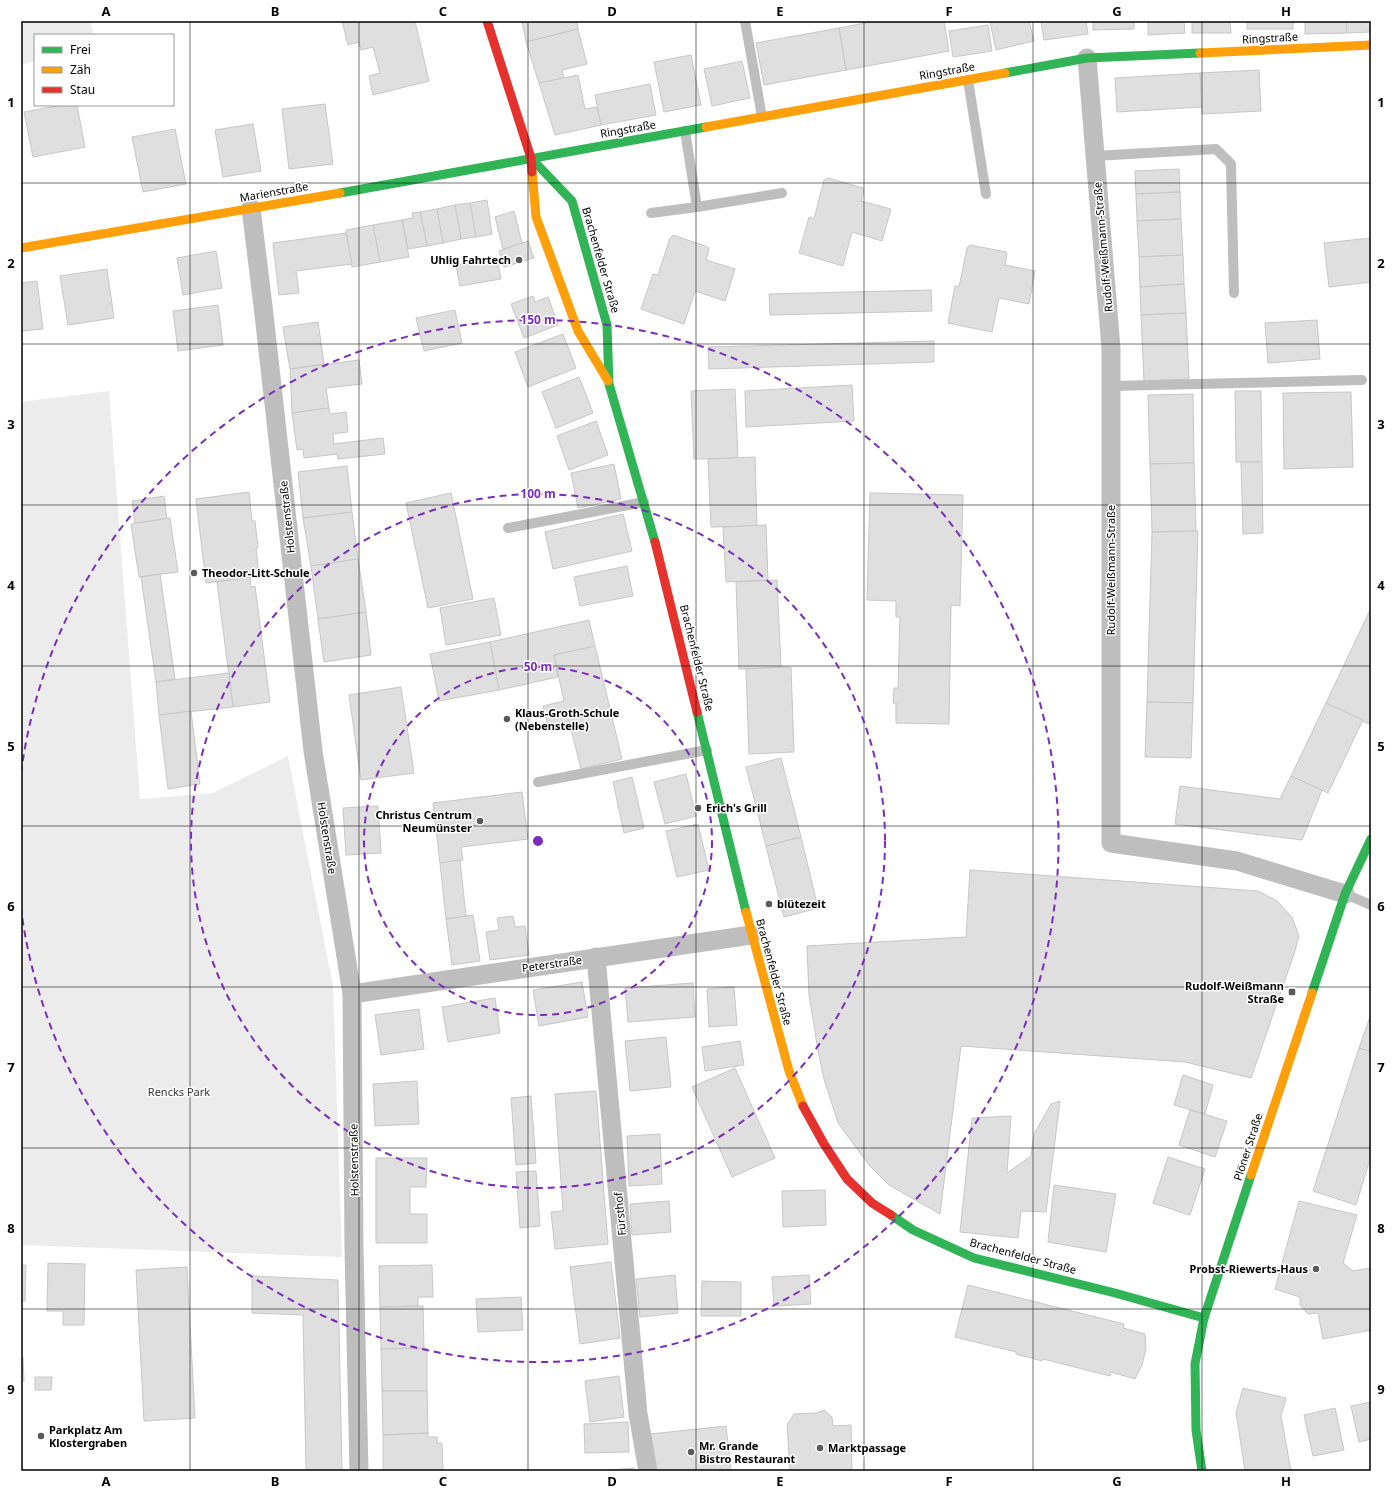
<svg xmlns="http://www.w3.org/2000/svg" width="1392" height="1492" viewBox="0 0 1392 1492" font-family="'Noto Sans',sans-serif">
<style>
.green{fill:#ececec}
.building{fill:#dfdfdf;stroke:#c7c7c7}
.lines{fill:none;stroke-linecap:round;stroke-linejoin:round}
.lane{stroke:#bebebe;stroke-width:10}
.street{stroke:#bebebe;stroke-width:19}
.fast{stroke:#30b455;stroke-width:9}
.slow{stroke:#ff9f0a;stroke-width:9}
.jam{stroke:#e5322d;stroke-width:9}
.grid{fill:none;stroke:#000;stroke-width:1;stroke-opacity:0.55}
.ring{fill:none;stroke:#7b2cbf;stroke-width:2;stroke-dasharray:7 5}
.poi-dot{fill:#595959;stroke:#fff;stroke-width:1.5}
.labels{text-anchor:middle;stroke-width:3;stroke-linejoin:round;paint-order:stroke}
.street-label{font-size:11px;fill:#000;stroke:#fff}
.poi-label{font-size:11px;font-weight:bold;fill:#000;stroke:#fff;text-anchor:start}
.park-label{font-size:11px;fill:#333;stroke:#fff}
.centre{fill:#7b2cbf;stroke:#fff;stroke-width:2}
.ring-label{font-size:12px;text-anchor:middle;font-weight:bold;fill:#7b2cbf;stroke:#fff;stroke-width:3;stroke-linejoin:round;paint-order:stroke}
.neatline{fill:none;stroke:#000;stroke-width:1.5}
.grid-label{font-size:13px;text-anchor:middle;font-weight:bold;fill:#000}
</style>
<rect width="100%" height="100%" fill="#fff"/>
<g class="green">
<path d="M21,21H90L94,35H35V61L21,65Z"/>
<path d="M109,391L140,799L213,793L288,756L333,986L342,1257L21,1245V402Z"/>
</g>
<g class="building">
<path d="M342,21H415L429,81L373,95L369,76L380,73L373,47L361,50L359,42L348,45Z"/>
<path d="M522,21H577L578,29L526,42Z"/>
<path d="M876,21H944L949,51L846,70L839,28Z"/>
<path d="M993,21H1029L1034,41L996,50L990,22Z"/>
<path d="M1041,21H1086L1088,34L1044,40Z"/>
<path d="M1093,21H1134V29L1093,30Z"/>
<path d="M1148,21H1184L1185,33L1148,35Z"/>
<path d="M1192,21H1230L1231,33H1192Z"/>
<rect x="1247" y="21" width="46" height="8"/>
<path d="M1305,21H1346L1347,33L1305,34Z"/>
<path d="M1346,21H1371V32L1347,33Z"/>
<path d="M988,25L992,51L953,57L949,31Z"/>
<path d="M839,28L846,70L764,85L756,43Z"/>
<path d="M578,29L587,64L562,70L564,78L539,83L526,42Z"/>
<path d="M691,55L701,105L664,112L654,62Z"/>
<path d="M742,61L750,98L712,106L704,69Z"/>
<path d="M1259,70L1261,111L1202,114L1200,73Z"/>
<path d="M1200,73L1202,107L1117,112L1115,78Z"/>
<path d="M578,75L585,109L597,107L601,125L555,135L539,83Z"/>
<path d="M650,84L656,115L601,125L595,95Z"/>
<path d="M325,104L333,164L289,169L282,109Z"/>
<path d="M62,105H77L85,147L33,157L24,112Z"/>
<path d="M253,124L261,171L223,177L215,130Z"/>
<path d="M175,129L186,184L143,192L132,137Z"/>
<path d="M1179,169L1180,192L1136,194L1135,171Z"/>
<path d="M828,178L863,188L864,191L861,201L891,209L882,241L852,232L843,266L799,253L809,217L814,219L824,180Z"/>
<path d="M1180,192L1181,219L1137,221L1136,194Z"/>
<path d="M487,200L492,234L476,237L470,203Z"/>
<path d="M470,203L476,237L461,239L455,205Z"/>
<path d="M455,205L461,239L443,243L437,209Z"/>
<path d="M437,209L443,243L427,246L420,212Z"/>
<path d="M514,211L522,243L503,249L495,217Z"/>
<path d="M420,212L427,246L408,249L402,220L413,218L412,213Z"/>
<path d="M1181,219L1183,255L1139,257L1137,221Z"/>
<path d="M402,220L409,257L380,262L373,225Z"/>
<path d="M373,225L380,262L352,267L346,230Z"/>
<path d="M346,233L352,264L296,271L299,293L279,295L273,243Z"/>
<path d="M673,235L708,247L709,250L706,260L735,269L725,301L695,291L684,324L641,309L653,274L658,275L670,238Z"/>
<path d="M1371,238V282L1329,287L1324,243Z"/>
<path d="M528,241L534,258L504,267L499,251Z"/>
<path d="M970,245L1006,252L1007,255L1005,265L1035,271L1029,304L999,298L992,332L948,323L955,286L959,287L967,248Z"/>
<path d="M216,251L222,288L183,295L177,258Z"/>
<path d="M1183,255L1184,284L1140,287L1139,257Z"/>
<path d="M497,258L501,279L460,286L456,265Z"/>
<path d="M107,269L114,318L68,325L60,276Z"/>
<path d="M37,281L43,329L21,331V283Z"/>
<path d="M1184,284L1186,313L1141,315L1140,287Z"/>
<path d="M931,290L932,311L770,315L769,294Z"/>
<path d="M533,296L535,302L548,297L558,325L524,338L511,304Z"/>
<path d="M218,305L223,345L178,351L173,311Z"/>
<path d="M455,310L462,343L424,351L416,318Z"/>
<path d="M1186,313L1189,379L1144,381L1141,315Z"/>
<path d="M1317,320L1320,359L1268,363L1265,323Z"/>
<path d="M318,322L324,364L290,369L283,327Z"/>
<path d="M563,334L576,368L528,387L515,352Z"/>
<path d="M934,341V362L709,369L708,347Z"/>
<path d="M359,360L362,384L326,388L329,408L292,413L290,369Z"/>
<path d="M579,377L593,413L556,428L542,392Z"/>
<path d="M852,385L854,421L746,427L745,391Z"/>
<path d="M735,389L738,458L694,459L691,391Z"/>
<path d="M1235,391H1261L1262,462H1236Z"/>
<path d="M1351,392L1353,467L1284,469L1283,393Z"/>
<path d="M1193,394L1194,463L1150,464L1148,395Z"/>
<path d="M329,408L330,414L346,412L348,432L333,434L334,444L383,438L385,454L338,459L337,454L304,458L303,449L297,450L292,413Z"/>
<path d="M596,421L608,455L569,470L557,436Z"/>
<path d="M755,457L757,526L711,527L708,459Z"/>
<path d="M1241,462H1262L1263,533L1243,534Z"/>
<path d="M1194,463L1196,531L1152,532L1150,464Z"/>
<path d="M614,464L621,499L578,508L571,473Z"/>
<path d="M347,466L352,512L303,518L298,472Z"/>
<path d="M249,492L252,521H255L258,548H256L259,576L206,583L196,499Z"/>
<path d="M451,493L473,599L428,608L406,503Z"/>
<path d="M870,493L963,495L960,606L951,605L949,724L896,723V703H893L894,688H898L900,617H896V601L867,600Z"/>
<path d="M164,496L167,519L135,523L132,501Z"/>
<path d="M352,512L358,559L311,566L303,518Z"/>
<path d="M623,514L632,551L553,569L545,532Z"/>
<path d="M170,518L178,572L139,577L131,524Z"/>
<path d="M766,525L768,580L726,582L723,527Z"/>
<path d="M1198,531L1193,703L1147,702L1152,532Z"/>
<path d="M358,559L366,612L318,619L311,566Z"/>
<path d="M627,566L633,596L580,606L574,577Z"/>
<path d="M160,574L175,679L156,682L141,577Z"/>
<path d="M250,577L251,587L255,586L270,702L233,707L217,582Z"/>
<path d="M777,580L781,667L739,669L736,582Z"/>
<path d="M494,598L501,635L446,645L440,608Z"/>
<path d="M1371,608V720L1369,724L1326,703Z"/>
<path d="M366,612L371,655L324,662L318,619Z"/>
<path d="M589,620L595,646L554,655L558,677L499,690L490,642Z"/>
<path d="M490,642L499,690L439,701L430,654Z"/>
<path d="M595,646L622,759L581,769L569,721L548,726L543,706L564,701L554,655Z"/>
<path d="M791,667L794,752L749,754L746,669Z"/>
<path d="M229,673L233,707L159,715L156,682Z"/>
<path d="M401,687L414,773L361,780L349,695Z"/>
<path d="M1147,702L1193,703L1191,758L1145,757Z"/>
<path d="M1326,703L1363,720L1328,793L1291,776Z"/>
<path d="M191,711L200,784L168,789L159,715Z"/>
<path d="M781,758L801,837L766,846L746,767Z"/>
<path d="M686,774L696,816L665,824L654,782Z"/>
<path d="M1291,776L1322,790L1302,840L1175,824L1180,786L1280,799Z"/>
<path d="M632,777L644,828L624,833L613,782Z"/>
<path d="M522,792L528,839L461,847L463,860L440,863L433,803Z"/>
<path d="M378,806L381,853L346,855L343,808Z"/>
<path d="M698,824L709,870L677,877L666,831Z"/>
<path d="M801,837L818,908L784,917L766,846Z"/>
<path d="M460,860L466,916L446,919L440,863Z"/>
<path d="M970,870L1258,891L1277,901L1292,917L1299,936L1294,954L1251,1078L1185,1062L961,1046L940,1214L889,1185L869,1165L838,1123L824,1079L818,1051L809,995L807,946L966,937Z"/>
<path d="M473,915L480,961L452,965L446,919Z"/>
<path d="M513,916L515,927L525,926L529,955L490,960L486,932L499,930L497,918Z"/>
<path d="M582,982L588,1017L539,1026L533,990Z"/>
<path d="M693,983L695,1017L628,1022L625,988Z"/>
<path d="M734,987L737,1025L709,1027L707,989Z"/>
<path d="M495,998L500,1033L448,1042L442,1007Z"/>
<path d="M419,1009L424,1049L381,1055L375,1015Z"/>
<path d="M1371,1014V1052L1359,1048Z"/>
<path d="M666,1037L671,1087L630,1091L625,1041Z"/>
<path d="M740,1041L744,1065L705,1071L702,1047Z"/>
<path d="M1359,1048L1371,1052V1156L1356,1205L1313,1191Z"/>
<path d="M735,1068L775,1158L732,1177L692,1087Z"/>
<path d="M1183,1075L1213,1085L1205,1114L1174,1105Z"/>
<path d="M417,1081L419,1124L375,1126L373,1084Z"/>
<path d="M596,1091L608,1244L555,1249L551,1212L563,1211L555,1094Z"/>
<path d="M531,1096L536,1163L516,1165L511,1098Z"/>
<path d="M1060,1101L1046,1212L1021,1211L1018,1238L960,1232L972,1118L1011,1116L1007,1173L1031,1156L1034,1134L1051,1104Z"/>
<path d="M1190,1110L1227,1121L1215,1157L1179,1145Z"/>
<path d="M660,1134L662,1184L629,1186L627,1136Z"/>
<path d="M1168,1157L1205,1169L1190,1215L1153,1203Z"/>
<path d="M376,1158H427L426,1187H410V1214H427V1243H376Z"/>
<path d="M536,1171L540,1226L520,1228L516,1172Z"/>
<path d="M1054,1185L1116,1194L1106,1252L1048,1242Z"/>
<path d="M825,1190L826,1225L783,1227L782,1191Z"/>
<path d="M669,1201L671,1232L632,1235L630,1204Z"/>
<path d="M1299,1201L1357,1215L1343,1263L1353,1271L1371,1268V1330L1323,1339L1318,1313L1308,1314L1300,1305V1297L1275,1289Z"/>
<path d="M611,1262L620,1338L580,1344L570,1267Z"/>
<path d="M48,1263L85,1264L84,1325H63V1311H47Z"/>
<path d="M21,1265H26L25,1301H21Z"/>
<path d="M432,1265L433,1297H418V1306L380,1307L379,1266Z"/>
<path d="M187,1267L195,1418L144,1421L136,1270Z"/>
<path d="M675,1275L678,1313L640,1317L636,1279Z"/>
<path d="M809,1275L811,1304L774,1306L772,1277Z"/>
<path d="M252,1276L338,1280L342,1471H306L303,1315L252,1313Z"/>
<path d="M702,1281L741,1282V1316H701Z"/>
<path d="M968,1285L1124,1324L1123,1328L1145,1334L1146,1349L1142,1365L1135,1379L1111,1372L1110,1376L1043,1359L1042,1361L1016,1354V1352L955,1337Z"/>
<path d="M521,1297L523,1330L478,1332L476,1299Z"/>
<path d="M423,1306L424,1348L381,1349L380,1307Z"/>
<path d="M427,1348V1391H382L381,1349Z"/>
<path d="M21,1357H23L24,1381H21Z"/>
<path d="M619,1376L624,1417L590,1422L585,1381Z"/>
<path d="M35,1377H52L51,1390H35Z"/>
<path d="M1243,1388L1286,1398L1281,1416L1291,1471H1245L1236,1413Z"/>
<path d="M382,1391H427L428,1433L383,1435Z"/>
<path d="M1371,1402V1439L1359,1442L1351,1406Z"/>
<path d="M1335,1408L1344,1450L1313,1456L1304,1415Z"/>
<path d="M824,1410L832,1417L833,1426L851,1425L852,1471H790L787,1425L794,1414L817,1413Z"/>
<path d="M628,1422L629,1452L585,1453L584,1424Z"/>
<path d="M726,1426L731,1470L654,1471L650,1434Z"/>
<path d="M428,1433V1437H437V1443H442L443,1471H383V1435Z"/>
<path d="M634,1468V1471H599Z"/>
</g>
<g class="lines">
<g class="lane">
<path d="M745,21L762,117"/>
<path d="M968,80L986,194"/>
<path d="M685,131L697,207L782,193"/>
<path d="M1095,156L1216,149L1231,164L1234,293"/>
<path d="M651,213L697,207"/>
<path d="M1111,386L1362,380"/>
<path d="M508,528L644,502"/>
<path d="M538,782L707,750"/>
<path d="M1345,894L1371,905"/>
</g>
<g class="street">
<path d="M1087,58L1111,348V843L1237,861L1345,894"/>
<path d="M251,208L263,306L313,751L352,994L354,1249L359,1471"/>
<path d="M596,957L638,1414L648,1471"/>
<path d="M352,994L751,935"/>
</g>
<g class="fast">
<path d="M1005,73L1087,58L1200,53"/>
<path d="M531,158L572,201L607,325L609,384L655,542"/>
<path d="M340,193L706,127"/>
<path d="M697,712L746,912"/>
<path d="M1312,993L1345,894L1371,839"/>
<path d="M891,1215L913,1230L974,1258L1115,1293L1204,1318"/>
<path d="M1202,1471L1196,1430L1195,1364L1204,1318L1251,1175"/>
</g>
<g class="slow">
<path d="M1200,53L1371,45"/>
<path d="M706,127L1005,73"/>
<path d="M532,172L536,217L578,331L608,381"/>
<path d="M21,248L340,193"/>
<path d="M746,912L789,1071L803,1106"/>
<path d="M1251,1175L1312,993"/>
</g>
<g class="jam">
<path d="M487,21L531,158L532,172"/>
<path d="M655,542L697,712"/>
<path d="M803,1106L824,1144L847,1179L872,1203L891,1215"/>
</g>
</g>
<path class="grid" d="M190,21V1471M359,21V1471M528,21V1471M696,21V1471M864,21V1471M1033,21V1471M1202,21V1471M21,183H1371M21,344H1371M21,505H1371M21,666H1371M21,826H1371M21,987H1371M21,1148H1371M21,1309H1371"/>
<g class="ring">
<circle cx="538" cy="841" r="174"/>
<circle cx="538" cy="841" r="347"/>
<path d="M21 773A521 521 0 1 1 21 909"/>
</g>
<g class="poi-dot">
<circle cx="519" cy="260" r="4"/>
<circle cx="194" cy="573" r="4"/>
<circle cx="507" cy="719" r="4"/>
<circle cx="698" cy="808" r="4"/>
<circle cx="480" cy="821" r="4"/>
<circle cx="769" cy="904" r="4"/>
<rect x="1288" y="988" width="8" height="8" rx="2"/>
<circle cx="1316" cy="1269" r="4"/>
<circle cx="41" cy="1436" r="4"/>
<circle cx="820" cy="1448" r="4"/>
<circle cx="691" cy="1452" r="4"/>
</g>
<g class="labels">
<g class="street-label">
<text transform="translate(1270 38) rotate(-3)" y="4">Ringstraße</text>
<text transform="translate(947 71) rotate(-10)" y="4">Ringstraße</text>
<text transform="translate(628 129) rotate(-10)" y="4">Ringstraße</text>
<text transform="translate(274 192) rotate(-10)" y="4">Marienstraße</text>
<text transform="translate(1103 247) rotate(-95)" y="4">Rudolf-Weißmann-Straße</text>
<text transform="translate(601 260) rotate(74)" y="4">Brachenfelder Straße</text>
<text transform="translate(287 517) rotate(-96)" y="4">Holstenstraße</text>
<text transform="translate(1111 570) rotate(-90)" y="4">Rudolf-Weißmann-Straße</text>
<text transform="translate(697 658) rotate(76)" y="4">Brachenfelder Straße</text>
<text transform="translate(327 838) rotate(81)" y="4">Holstenstraße</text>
<text transform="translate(552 964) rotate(-8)" y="4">Peterstraße</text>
<text transform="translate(774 972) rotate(75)" y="4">Brachenfelder Straße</text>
<text transform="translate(1248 1147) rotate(-72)" y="4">Plöner Straße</text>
<text transform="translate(354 1160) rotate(-91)" y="4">Holstenstraße</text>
<text transform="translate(620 1214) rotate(-95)" y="4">Fürsthof</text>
<text transform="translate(1023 1256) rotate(15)" y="4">Brachenfelder Straße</text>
</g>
<g class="poi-label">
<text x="511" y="264" text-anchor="end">Uhlig Fahrtech</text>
<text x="202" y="577">Theodor-Litt-Schule</text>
<text x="515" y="717">Klaus-Groth-Schule<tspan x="515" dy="13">(Nebenstelle)</tspan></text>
<text x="706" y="812">Erich's Grill</text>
<text x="472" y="819" text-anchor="end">Christus Centrum<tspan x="472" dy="13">Neumünster</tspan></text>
<text x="777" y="908">blütezeit</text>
<text x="1284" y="990" text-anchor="end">Rudolf-Weißmann<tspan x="1284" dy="13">Straße</tspan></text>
<text x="1308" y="1273" text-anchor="end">Probst-Riewerts-Haus</text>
<text x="49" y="1434">Parkplatz Am<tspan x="49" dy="13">Klostergraben</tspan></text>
<text x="699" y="1450">Mr. Grande<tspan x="699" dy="13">Bistro Restaurant</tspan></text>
<text x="828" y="1452">Marktpassage</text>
</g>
<g class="park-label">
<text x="179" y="1096">Rencks Park</text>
</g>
</g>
<circle cx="538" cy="841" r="6" class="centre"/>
<g class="ring-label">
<text x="538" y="324">150 m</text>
<text x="538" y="498">100 m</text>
<text x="538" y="671">50 m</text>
</g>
<rect width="1392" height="1492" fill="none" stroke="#ffffff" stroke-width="44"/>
<rect x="34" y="34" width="140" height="72" fill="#ffffff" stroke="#999999"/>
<rect x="42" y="47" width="20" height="6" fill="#30b455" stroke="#999999"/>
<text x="70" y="54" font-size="12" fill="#000000">Frei</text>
<rect x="42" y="67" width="20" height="6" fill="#ff9f0a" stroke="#999999"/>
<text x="70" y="74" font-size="12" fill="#000000">Zäh</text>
<rect x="42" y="87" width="20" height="6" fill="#e5322d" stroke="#999999"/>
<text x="70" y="94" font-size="12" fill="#000000">Stau</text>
<rect x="22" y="22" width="1348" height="1448" class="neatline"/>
<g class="grid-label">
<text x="106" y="16">A</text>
<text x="275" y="16">B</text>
<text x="443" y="16">C</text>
<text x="612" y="16">D</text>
<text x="780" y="16">E</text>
<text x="949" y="16">F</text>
<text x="1117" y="16">G</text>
<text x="1286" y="16">H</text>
<text x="11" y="107">1</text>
<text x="1381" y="107">1</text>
<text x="11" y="268">2</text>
<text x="1381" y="268">2</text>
<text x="11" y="429">3</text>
<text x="1381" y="429">3</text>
<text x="11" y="590">4</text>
<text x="1381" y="590">4</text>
<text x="11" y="751">5</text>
<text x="1381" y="751">5</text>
<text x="11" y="911">6</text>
<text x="1381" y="911">6</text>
<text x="11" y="1072">7</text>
<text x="1381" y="1072">7</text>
<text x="11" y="1233">8</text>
<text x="1381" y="1233">8</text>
<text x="11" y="1394">9</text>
<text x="1381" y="1394">9</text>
<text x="106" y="1486">A</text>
<text x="275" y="1486">B</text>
<text x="443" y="1486">C</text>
<text x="612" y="1486">D</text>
<text x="780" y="1486">E</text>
<text x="949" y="1486">F</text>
<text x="1117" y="1486">G</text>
<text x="1286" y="1486">H</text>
</g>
</svg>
